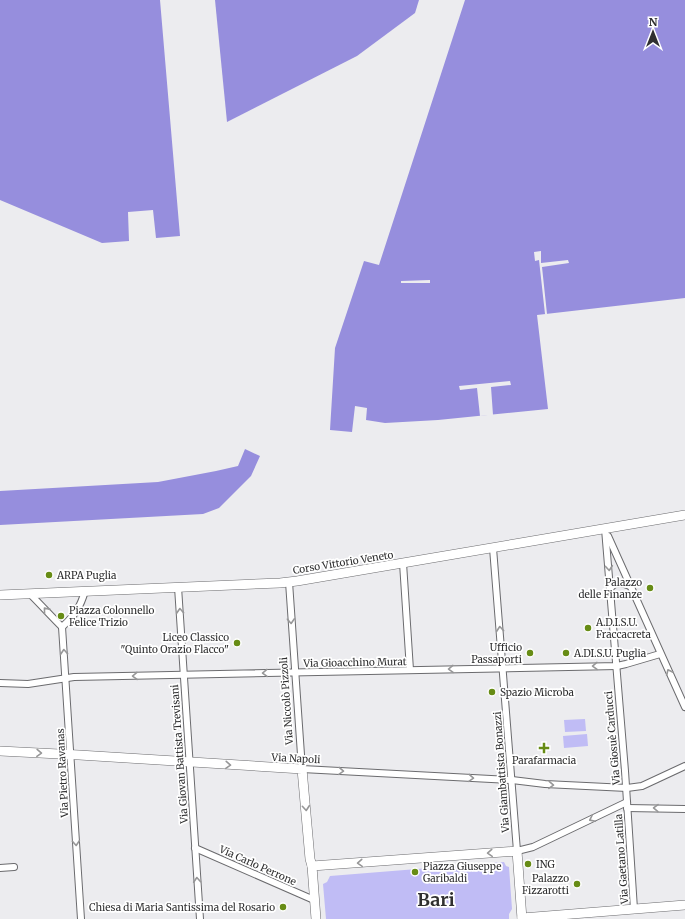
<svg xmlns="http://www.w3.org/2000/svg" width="685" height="919" viewBox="0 0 685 919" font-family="Merriweather,serif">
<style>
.green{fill:#c0bcf5}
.water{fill:#968edd}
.pier{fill:#ececef}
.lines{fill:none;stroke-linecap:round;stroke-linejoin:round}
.street-casing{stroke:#6b6b6e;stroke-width:8}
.secondary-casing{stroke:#6b6b6e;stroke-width:10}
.street{stroke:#fff;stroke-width:6}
.secondary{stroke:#fff;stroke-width:9}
.oneway{stroke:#979798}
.poi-dot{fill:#678c15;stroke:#fff;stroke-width:1.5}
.labels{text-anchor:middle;stroke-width:3.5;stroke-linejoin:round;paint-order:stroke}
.street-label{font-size:10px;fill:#2f2f30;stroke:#fff}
.poi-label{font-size:10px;fill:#2f2f30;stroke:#fff;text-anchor:start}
.town-label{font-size:18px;font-weight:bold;fill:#2f2f30;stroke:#fff}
</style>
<rect width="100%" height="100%" fill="#ececef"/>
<g class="green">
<path d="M585,719L586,731L565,732L564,720Z"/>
<path d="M587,734L588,746L564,748L563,736Z"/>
<path d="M504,862L506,866L509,867L512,909L509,914V919H326L323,884L327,882L330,876Z"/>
</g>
<g class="water">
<path d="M0,0H160L180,236L156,238L153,210L128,212L129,241L102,243L0,200Z"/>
<path d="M215,0H419L415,13L357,56L227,122Z"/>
<path d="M465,0H685V298L537,315L548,409L438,420L385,423L366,420L367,408L355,406L352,432L330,430L335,348L364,261L379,265Z"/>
<path d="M245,449L260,456L251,476L219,508L203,514L0,525V491L158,482L216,471L238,466Z"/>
</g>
<g class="pier">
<path d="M541,251V263L568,260L569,263L542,267L547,314H545L539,260L535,261L534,252Z"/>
<path d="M430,280V283H401V281Z"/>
<path d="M510,381L511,385L491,387L493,415L480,416L477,388L460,390L459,386Z"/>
</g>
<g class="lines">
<defs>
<g id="street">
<path d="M605,529L625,771L634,909"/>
<path d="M608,536L685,707"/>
<path d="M493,548L517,851L533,847L627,802"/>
<path d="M403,563L410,670"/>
<path d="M289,582L302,769L512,780L545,784L627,788L642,786L685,766"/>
<path d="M178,587L200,919"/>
<path d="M610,589C614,581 623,583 630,586"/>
<path d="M30,594C41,605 51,616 62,627"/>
<path d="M62,627L81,919"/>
<path d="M62,627C75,615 80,608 85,591"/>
<path d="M0,683L28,684L74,677L617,666L626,664L660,654"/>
<path d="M627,808L685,809"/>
<path d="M195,848L314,900"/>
<path d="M0,868L14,867"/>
</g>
<g id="secondary">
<path d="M0,595L280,583L297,581L685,515"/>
<path d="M0,751L79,755L302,769L310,859L312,866"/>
<path d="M522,918L685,905"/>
<path d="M316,919L312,866L517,851L522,919"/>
</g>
</defs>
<use href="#street" class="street-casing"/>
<use href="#secondary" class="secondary-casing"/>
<use href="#street" class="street"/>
<use href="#secondary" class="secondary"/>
</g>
<defs><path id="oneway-chevron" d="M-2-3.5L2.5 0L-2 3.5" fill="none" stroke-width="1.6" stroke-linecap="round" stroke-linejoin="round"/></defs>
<g class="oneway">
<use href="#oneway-chevron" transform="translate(609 568) rotate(85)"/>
<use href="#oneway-chevron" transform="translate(46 610) rotate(-129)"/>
<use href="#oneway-chevron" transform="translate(180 611) rotate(-93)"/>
<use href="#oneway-chevron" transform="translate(291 621) rotate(87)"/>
<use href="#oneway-chevron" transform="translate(500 629) rotate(-95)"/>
<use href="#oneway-chevron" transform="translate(64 652) rotate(-94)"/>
<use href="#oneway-chevron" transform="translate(595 666) rotate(179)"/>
<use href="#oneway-chevron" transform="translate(451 669) rotate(178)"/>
<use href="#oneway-chevron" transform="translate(669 672) rotate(-115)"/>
<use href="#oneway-chevron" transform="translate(265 673) rotate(179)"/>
<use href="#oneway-chevron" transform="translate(135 676) rotate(179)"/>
<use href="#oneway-chevron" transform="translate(39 753) rotate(2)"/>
<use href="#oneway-chevron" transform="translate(228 765) rotate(4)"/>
<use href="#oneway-chevron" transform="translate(341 771) rotate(3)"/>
<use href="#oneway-chevron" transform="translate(471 778) rotate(3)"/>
<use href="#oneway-chevron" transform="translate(551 785) rotate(3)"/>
<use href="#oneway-chevron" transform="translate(306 808) rotate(85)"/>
<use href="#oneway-chevron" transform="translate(656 808) rotate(-179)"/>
<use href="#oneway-chevron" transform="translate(592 819) rotate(154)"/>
<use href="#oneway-chevron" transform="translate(76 843) rotate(86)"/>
<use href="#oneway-chevron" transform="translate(490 853) rotate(176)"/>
<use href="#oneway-chevron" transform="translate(360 863) rotate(176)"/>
<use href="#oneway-chevron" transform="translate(197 880) rotate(-94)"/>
</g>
<g class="poi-dot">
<circle cx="49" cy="575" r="4"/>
<circle cx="650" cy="588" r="4"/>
<circle cx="61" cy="616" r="4"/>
<circle cx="588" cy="628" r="4"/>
<circle cx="237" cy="643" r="4"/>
<circle cx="530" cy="653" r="4"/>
<circle cx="566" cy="653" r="4"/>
<circle cx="492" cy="692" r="4"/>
<path d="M542 742h4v4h4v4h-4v4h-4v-4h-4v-4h4z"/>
<circle cx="528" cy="864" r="4"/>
<circle cx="415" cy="872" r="4"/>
<circle cx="577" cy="884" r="4"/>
<circle cx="283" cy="907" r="4"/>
</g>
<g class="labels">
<g class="street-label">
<text transform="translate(343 562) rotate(-9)" y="4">Corso Vittorio Veneto</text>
<text transform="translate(355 662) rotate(-1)" y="4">Via Gioacchino Murat</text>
<text transform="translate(286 701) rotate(-94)" y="4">Via Niccolò Pizzoli</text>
<text transform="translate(612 738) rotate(-95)" y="4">Via Giosuè Carducci</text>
<text transform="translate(179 754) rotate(-94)" y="4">Via Giovan Battista Trevisani</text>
<text transform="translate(296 758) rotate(3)" y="4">Via Napoli</text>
<text transform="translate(501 772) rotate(-94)" y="4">Via Giambattista Bonazzi</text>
<text transform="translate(62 773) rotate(-93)" y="4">Via Pietro Ravanas</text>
<text transform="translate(621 859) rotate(-94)" y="4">Via Gaetano Latilla</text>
<text transform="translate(258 865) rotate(24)" y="4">Via Carlo Perrone</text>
</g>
<g class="poi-label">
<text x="57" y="579">ARPA Puglia</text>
<text x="642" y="586" text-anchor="end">Palazzo<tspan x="642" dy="12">delle Finanze</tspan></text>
<text x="69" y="614">Piazza Colonnello<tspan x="69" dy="12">Felice Trizio</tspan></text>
<text x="596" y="626">A.D.I.S.U.<tspan x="596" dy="12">Fraccacreta</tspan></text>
<text x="229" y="641" text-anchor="end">Liceo Classico<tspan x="229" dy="12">"Quinto Orazio Flacco"</tspan></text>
<text x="522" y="651" text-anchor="end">Ufficio<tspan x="522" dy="12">Passaporti</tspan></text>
<text x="574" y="657">A.DI.S.U. Puglia</text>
<text x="500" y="696">Spazio Microba</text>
<text x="544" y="764" text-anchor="middle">Parafarmacia</text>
<text x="536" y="868">ING</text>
<text x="423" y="870">Piazza Giuseppe<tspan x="423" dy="12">Garibaldi</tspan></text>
<text x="569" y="882" text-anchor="end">Palazzo<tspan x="569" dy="12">Fizzarotti</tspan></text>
<text x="275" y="911" text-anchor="end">Chiesa di Maria Santissima del Rosario</text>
</g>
<g class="town-label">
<text x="436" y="906">Bari</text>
</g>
</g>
<g transform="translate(653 32)" stroke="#ffffff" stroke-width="3" paint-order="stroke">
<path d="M0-3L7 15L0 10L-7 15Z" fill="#2f2f30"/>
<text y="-6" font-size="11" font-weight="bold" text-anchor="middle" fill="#2f2f30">N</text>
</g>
</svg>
